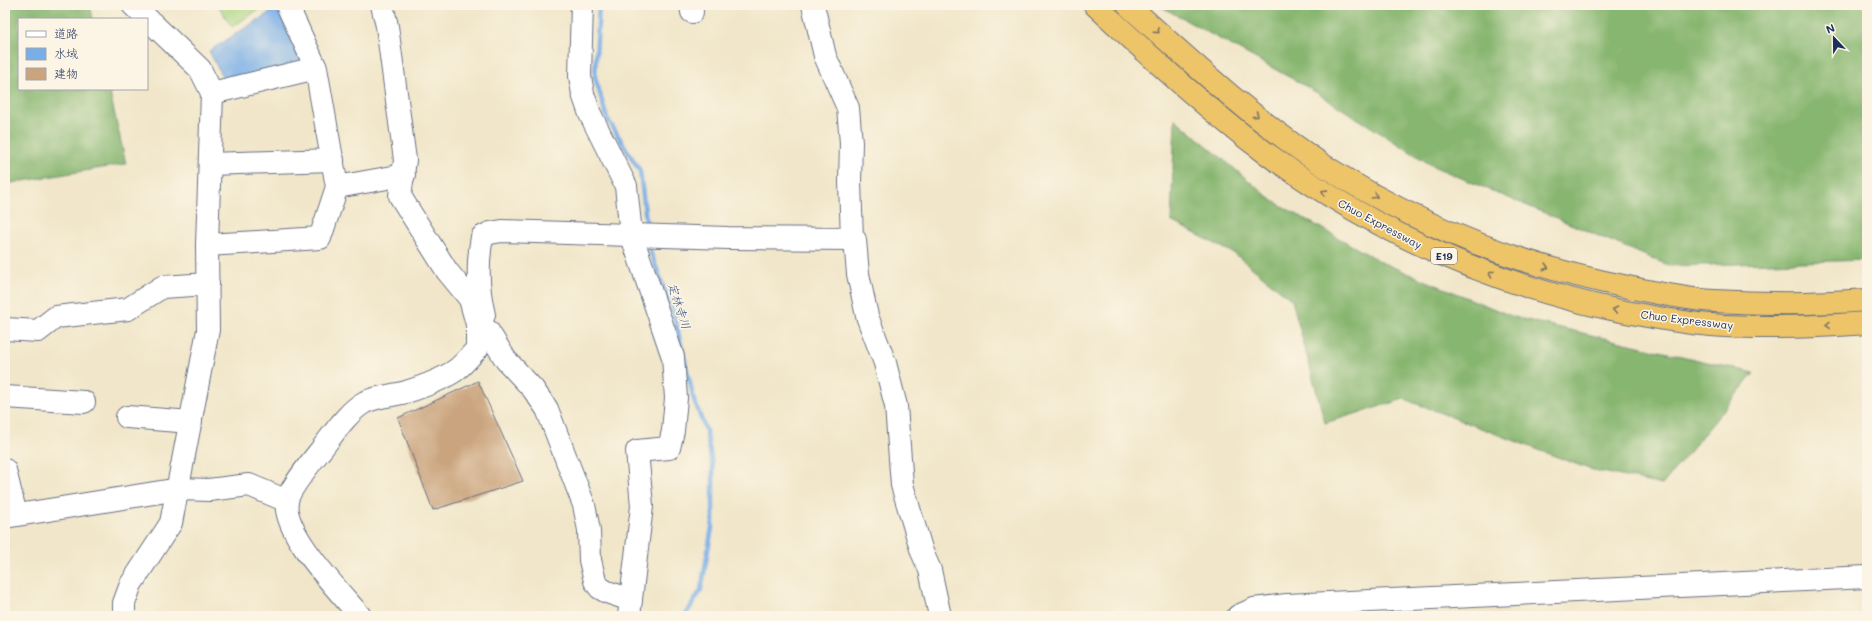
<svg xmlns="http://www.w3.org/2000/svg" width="1872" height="621" viewBox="0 0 1872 621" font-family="Mali,'Klee One',sans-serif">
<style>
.green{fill:#aad581;stroke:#628270}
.forest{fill:#87b66f;stroke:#517266}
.water{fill:#79aee7;stroke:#4a6ea2}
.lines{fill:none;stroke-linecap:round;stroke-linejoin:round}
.stream{stroke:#79aee7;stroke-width:4.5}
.building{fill:#caa47e}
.minor-casing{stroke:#666f83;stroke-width:24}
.highway-casing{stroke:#666f83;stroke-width:24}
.minor{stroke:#fff;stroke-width:22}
.highway{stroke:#eec469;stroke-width:22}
.oneway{stroke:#7a7263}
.labels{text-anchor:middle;stroke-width:3;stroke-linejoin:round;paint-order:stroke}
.shield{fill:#fcf5e5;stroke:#5e6a86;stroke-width:1}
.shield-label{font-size:10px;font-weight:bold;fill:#1b2f5e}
.street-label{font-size:11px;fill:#1b2f5e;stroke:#fcf5e5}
.water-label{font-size:12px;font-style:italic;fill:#375587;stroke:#fcf5e5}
</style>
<rect width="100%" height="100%" fill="#fcf5e5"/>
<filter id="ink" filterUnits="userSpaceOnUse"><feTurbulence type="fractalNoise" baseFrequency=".025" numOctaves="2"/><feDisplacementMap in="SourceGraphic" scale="8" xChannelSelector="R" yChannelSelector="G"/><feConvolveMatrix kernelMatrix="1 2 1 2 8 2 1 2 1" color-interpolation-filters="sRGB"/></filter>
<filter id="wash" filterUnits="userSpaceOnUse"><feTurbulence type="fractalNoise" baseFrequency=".012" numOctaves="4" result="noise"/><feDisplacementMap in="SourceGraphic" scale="16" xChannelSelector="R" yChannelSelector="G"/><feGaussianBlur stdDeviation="0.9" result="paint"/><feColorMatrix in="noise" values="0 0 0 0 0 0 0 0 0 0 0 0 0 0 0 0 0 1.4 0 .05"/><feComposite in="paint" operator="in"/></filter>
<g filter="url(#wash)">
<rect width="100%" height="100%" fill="#f1e6c9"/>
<path class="green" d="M218,5H265L232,27Z"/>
<g class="forest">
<path d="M5,5H90L93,19H19V89H109L126,164L5,184Z"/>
<path d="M1158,5H1867V260L1670,266L1433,166L1309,88Z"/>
<path d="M1175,119L1273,201L1383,263L1514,317L1754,373L1662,485L1589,469L1404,399L1325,423L1292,300L1235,254L1171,221Z"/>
</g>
<path class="water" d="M280,6L309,65L226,84L209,51Z"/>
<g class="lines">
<g class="stream">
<path d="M599,5L595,77L607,118L640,171L647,229"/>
<path d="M648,241L649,248L674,315L694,400L706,431L713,469V522L701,590L685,616"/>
</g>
</g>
<g id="blocks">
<path class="building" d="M478,381L523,481L433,510L398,418Z"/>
</g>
</g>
<g filter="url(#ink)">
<use href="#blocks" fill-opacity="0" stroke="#666f83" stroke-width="1"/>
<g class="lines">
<defs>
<g id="minor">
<path d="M582,5L580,76L583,94L590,114L626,186L631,234L673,357L676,398L673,431L669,448L637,451L642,506L629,616"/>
<path d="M691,5L692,12"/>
<path d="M813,5L825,56L848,108L851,143L850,182L852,239L855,240L858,274L867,316L885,363L896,406L902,485L922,552L930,570L940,616"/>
<path d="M212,93L316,68"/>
<path d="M210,164L333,160"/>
<path d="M337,187L404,175"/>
<path d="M207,245L320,238L337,187L316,68L287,5"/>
<path d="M484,315C478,290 477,263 482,237L490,233L502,231L728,238L852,239"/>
<path d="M477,324L488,331L506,360L533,389L547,409L584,505L589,530L590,560L595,581L600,588L607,592L631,600"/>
<path d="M5,329L38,331L56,317L128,309L162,287L208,284"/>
<path d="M5,397L84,402"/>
<path d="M127,417L191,422"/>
<path d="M5,470L16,515"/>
<path d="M5,517L179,489L209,490L249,485L287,501"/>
<path d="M124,616V603L131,584L171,523L208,330L207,245L212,93L200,69L133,5"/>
<path d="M360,616C341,593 281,532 287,501C289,489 312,461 320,451C332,436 348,411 365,402C378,396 392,396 406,392C422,387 442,380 456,370C464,364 470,356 477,349V324L470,299L447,271L400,196L405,160L387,26L382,5"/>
<path d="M1238,616L1254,609L1287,605L1867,577"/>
</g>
<g id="highway">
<path d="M1095,5C1150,56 1205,108 1266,153C1372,230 1488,283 1616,310C1647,316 1679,323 1711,325C1762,329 1815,327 1867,323"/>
<path d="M1128,5C1191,62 1254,120 1326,167C1419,226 1521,266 1628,287C1656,293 1685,299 1714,301C1765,304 1816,304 1867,300"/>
</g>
</defs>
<use href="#minor" class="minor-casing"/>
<use href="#highway" class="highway-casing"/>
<use href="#minor" class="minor"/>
<use href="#highway" class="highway"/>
</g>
<defs><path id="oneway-chevron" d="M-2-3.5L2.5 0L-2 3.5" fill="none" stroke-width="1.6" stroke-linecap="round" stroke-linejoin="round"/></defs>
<g class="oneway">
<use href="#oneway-chevron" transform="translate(1157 31) rotate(42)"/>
<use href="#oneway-chevron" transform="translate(1256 115) rotate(37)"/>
<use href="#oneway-chevron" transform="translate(1324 192) rotate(-148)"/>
<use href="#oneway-chevron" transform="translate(1375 196) rotate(30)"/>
<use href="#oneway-chevron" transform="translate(1546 267) rotate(16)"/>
<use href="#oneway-chevron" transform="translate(1491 274) rotate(-161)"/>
<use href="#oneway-chevron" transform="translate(1615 310) rotate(-168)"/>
<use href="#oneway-chevron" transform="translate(1828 325) rotate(178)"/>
</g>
</g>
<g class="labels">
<rect class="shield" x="1431" y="248" width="26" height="16" rx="3"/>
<g class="shield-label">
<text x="1444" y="260">E19</text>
</g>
<g class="street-label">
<text transform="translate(1380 224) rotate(28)" y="4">Chuo Expressway</text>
<text transform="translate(1687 320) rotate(7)" y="4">Chuo Expressway</text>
</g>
<g class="water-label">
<text transform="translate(679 306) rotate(72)" y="4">定林寺川</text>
</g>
</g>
<rect width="1872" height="621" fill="none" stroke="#fcf5e5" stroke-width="20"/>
<rect x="18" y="18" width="130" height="72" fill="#fcf5e5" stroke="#a2a6af"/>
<rect x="26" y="31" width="20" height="6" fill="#ffffff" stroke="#a2a6af"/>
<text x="54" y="38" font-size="12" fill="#1b2f5e">道路</text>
<rect x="26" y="48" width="20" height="12" fill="#79aee7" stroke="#a2a6af"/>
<text x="54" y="58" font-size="12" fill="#1b2f5e">水域</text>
<rect x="26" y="68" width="20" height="12" fill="#caa47e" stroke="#a2a6af"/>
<text x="54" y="78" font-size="12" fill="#1b2f5e">建物</text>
<g transform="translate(1834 38) rotate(338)" stroke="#fcf5e5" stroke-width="3" paint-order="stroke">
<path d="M0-3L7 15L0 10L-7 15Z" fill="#1b2f5e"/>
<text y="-6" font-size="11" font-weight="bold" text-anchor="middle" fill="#1b2f5e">N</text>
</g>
</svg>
